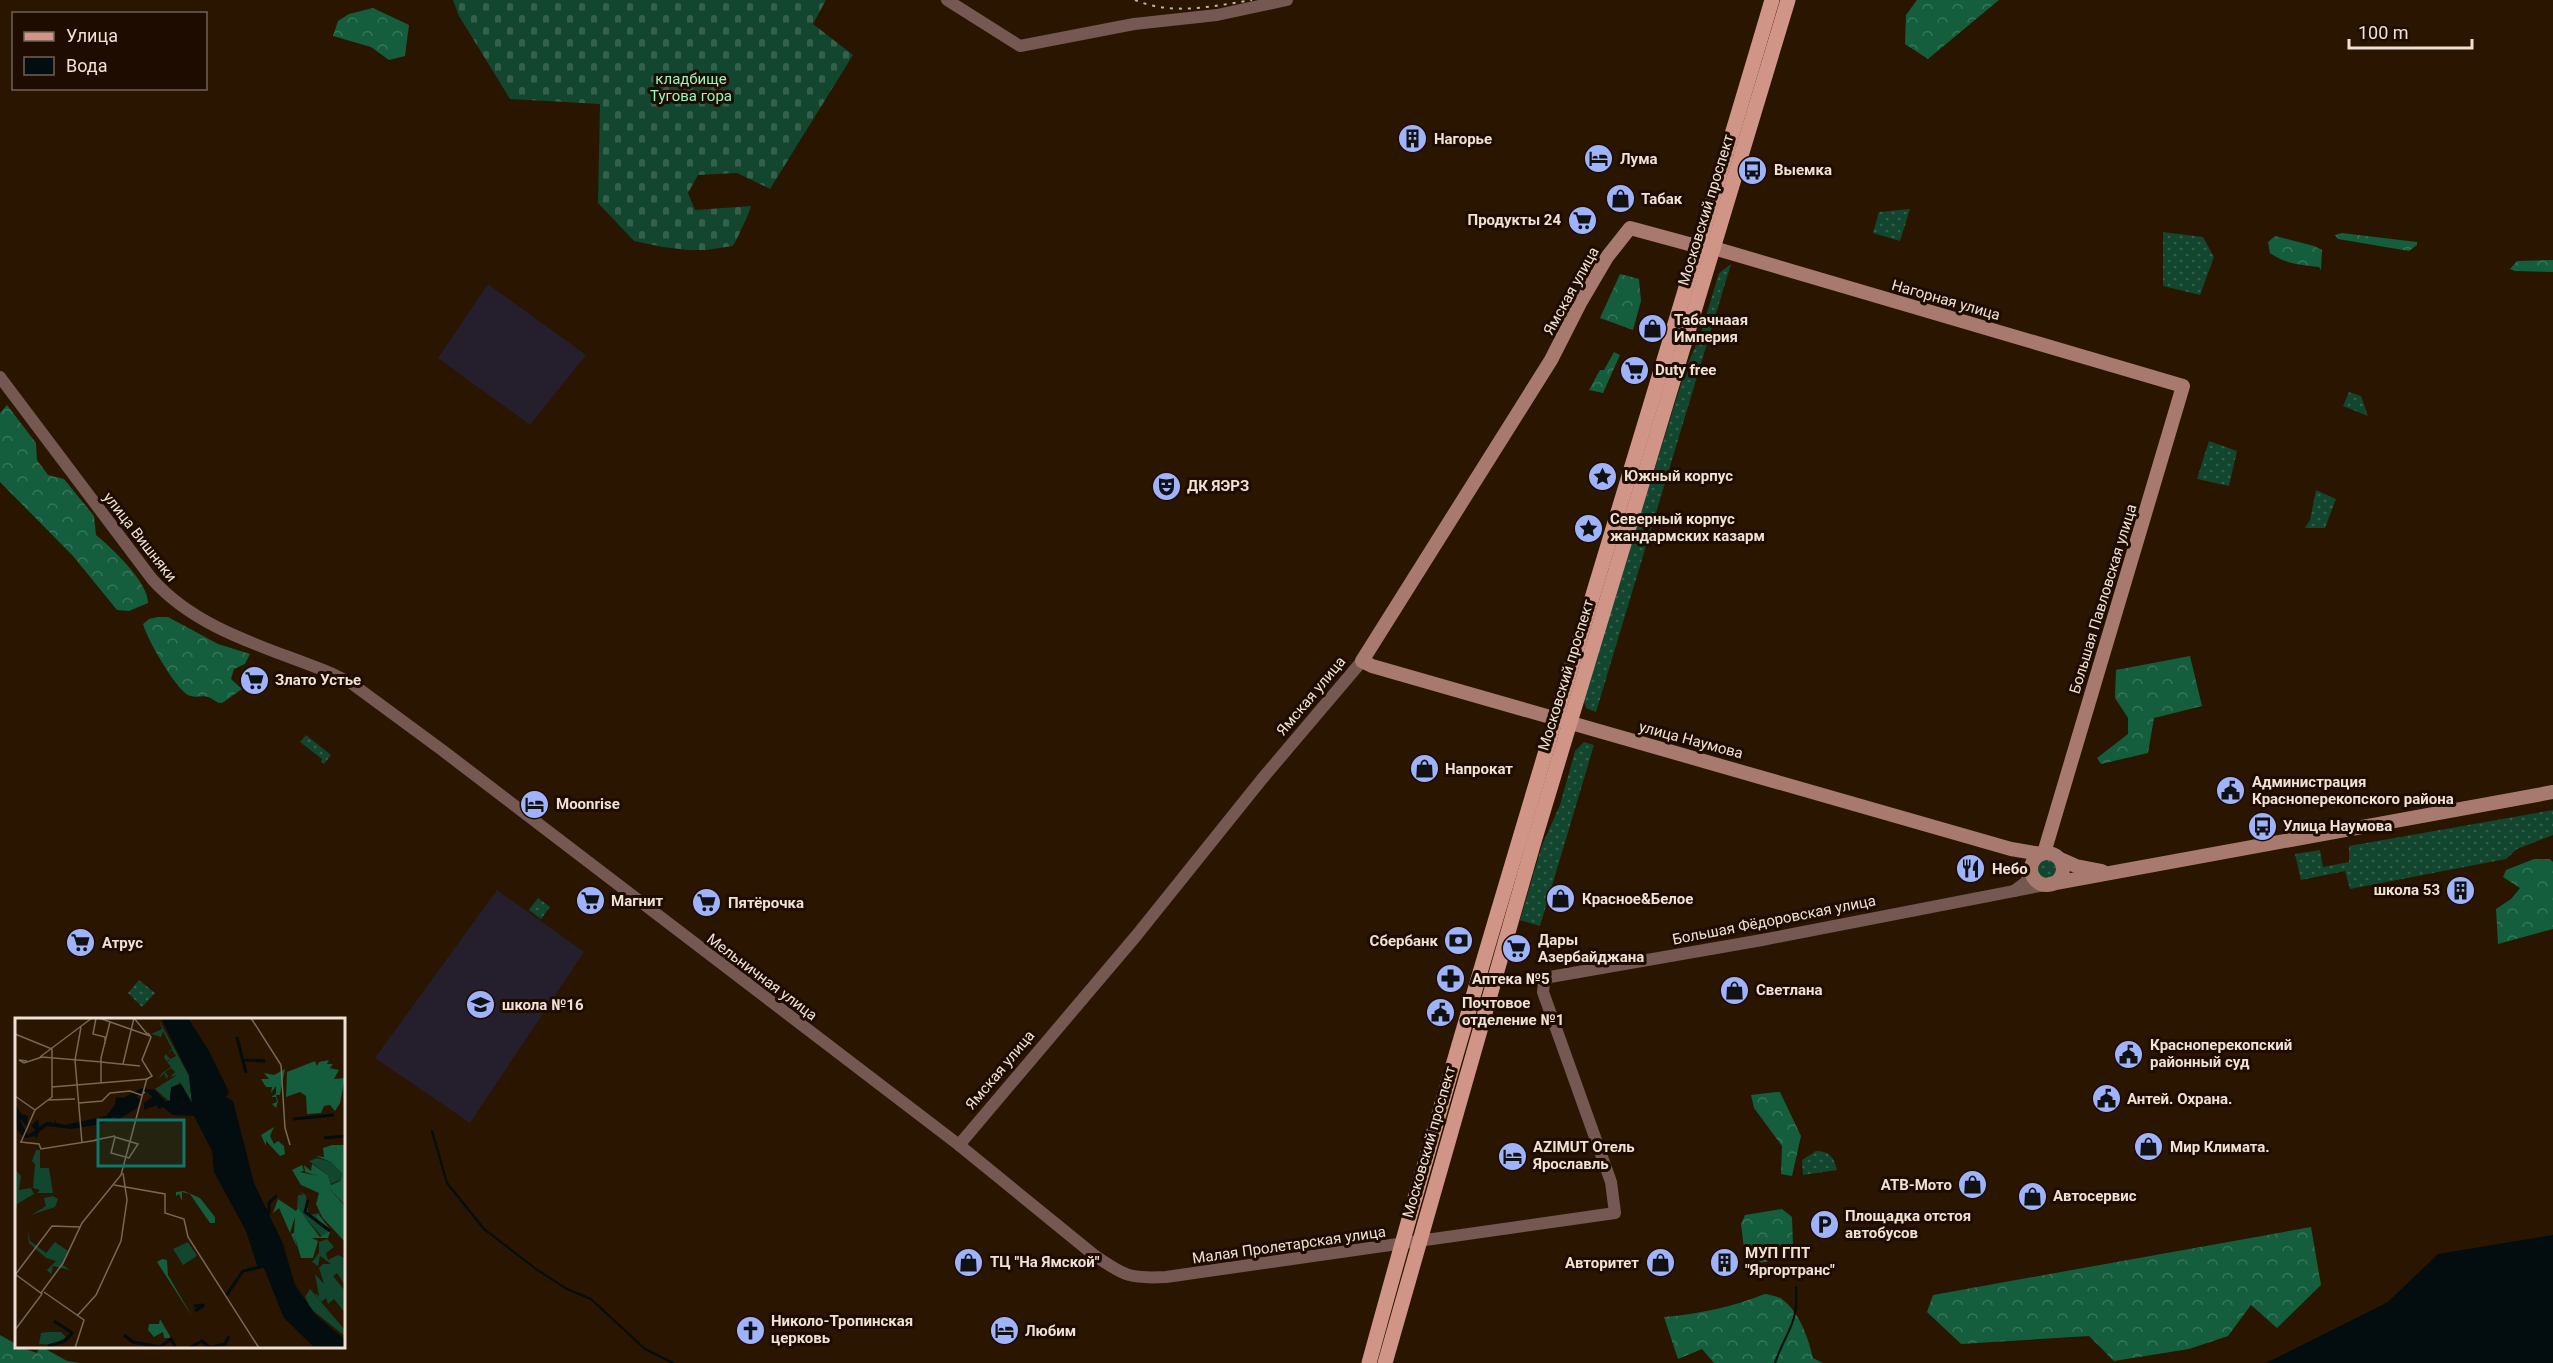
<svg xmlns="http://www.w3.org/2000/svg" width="2553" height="1363" viewBox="0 0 2553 1363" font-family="Roboto,sans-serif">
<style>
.education{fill:#251e2d}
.grass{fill:url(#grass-dots)}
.forest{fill:url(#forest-crowns)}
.cemetery{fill:url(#cemetery-stones)}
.water{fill:#030c0e}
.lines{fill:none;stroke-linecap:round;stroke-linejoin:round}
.stream{stroke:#030c0e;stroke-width:2}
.tertiary{stroke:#755851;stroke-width:12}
.secondary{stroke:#a87a6f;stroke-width:14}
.primary{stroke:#d19587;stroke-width:15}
.rail{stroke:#c4b4a6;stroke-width:2;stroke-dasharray:3 6;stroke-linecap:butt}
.labels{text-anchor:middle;stroke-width:6;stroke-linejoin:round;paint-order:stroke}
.park-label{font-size:15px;fill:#93f5bf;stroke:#1f0c00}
.poi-label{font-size:15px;font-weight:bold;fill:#efe1d4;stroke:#1f0c00;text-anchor:start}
.street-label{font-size:15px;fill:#efe1d4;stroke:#1f0c00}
.inset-river{fill:none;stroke:#030c0e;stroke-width:3}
.inset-road{fill:none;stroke:#786755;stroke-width:1.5}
.view{fill:#0f766e;fill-opacity:0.15;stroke:#0f766e;stroke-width:3}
.inset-edge{fill:none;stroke:#efe1d4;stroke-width:3}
</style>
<defs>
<pattern id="grass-dots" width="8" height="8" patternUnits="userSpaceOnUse" patternTransform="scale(1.5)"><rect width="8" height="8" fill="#12462e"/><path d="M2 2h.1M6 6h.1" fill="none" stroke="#35604b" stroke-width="1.8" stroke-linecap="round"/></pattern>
<pattern id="forest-crowns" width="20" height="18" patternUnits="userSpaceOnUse" patternTransform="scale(1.5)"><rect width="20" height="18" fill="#145e3d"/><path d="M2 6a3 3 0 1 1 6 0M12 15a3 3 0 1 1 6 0" fill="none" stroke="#367558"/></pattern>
<pattern id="cemetery-stones" width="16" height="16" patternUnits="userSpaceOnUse" patternTransform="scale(1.5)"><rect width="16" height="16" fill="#12462e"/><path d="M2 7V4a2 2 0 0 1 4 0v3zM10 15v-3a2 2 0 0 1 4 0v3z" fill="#35604b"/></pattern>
</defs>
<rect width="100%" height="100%" fill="#291500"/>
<g class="education">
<path d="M488,284L586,355L530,425L438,358Z"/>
<path d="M497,890L584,952L470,1123L375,1058Z"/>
</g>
<g class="grass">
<path d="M1910,209L1900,241L1873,233L1879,212Z"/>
<path d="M2163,232L2203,237L2214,257L2200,295L2163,286Z"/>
<path d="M1731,264L1596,712L1586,708L1583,698L1686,368L1700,336L1719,273Z"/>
<path d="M2349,392L2361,396L2368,416L2343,406Z"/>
<path d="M2209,441L2237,451L2229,486L2197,479Z"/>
<path d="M2316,490L2336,499L2325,528H2305L2310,520Z"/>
<path d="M306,735L331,755L324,764L321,762L322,759L300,742Z"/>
<path d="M1584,742L1594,745L1540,926L1520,920L1542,845L1560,805L1575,751Z"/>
<path d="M2553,810V835L2517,849L2506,859L2350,889L2345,871L2301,880L2295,854L2320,850L2323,867L2349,862V846Z"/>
<circle cx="2047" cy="869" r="11"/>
<path d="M538,898L550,907L541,919L529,910Z"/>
<path d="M139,980L155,993L142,1007L128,993Z"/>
<path d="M1816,1151C1829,1151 1834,1157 1837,1170L1803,1175L1802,1160Z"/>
</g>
<g class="forest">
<path d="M1917,0H1999L1928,59L1905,44L1906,15Z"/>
<path d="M373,8L409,25L405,56L389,60L371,47L333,36L338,21L349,14Z"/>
<path d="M2342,233L2417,242V245L2409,251L2338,239L2335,235Z"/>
<path d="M2275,236L2314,246L2322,250L2321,270L2319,267C2300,265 2285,264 2270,253L2268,242Z"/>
<path d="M2553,260V272L2515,271L2510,269L2517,261Z"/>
<path d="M1620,274L1639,279L1641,301L1633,330L1600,318Z"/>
<path d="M1614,352L1620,355L1603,393L1589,390L1600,370H1604Z"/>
<path d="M7,405L36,443L37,460L48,475L64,479L94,516L96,535C111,547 149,583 148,603L129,611L117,610L73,556L0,482V413Z"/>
<path d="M158,617H168L218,644L250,654L245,664L234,669L231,679L242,689L222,703C216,703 215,700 210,698C202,694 195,699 188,695C175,688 147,639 143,624L149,619Z"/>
<path d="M2190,656L2202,706L2154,718L2148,753L2101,764L2097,758L2128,734V718L2115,698L2116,670Z"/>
<path d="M2534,859H2550L2553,862V929L2498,944L2496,909L2511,899L2520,888L2503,877L2506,870Z"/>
<path d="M1776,1092H1780L1801,1136L1792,1176L1781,1174L1782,1146L1754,1108L1751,1095Z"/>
<path d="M1782,1209L1792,1217L1793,1245L1780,1259L1754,1264L1745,1257L1741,1224L1745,1215Z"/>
<path d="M2311,1227L2321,1285L2277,1328L2251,1305L2228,1336L2189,1349L2114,1361L2089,1336L1961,1344L1927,1312L1933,1295Z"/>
<path d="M1765,1294C1770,1295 1779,1296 1783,1300C1800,1313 1808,1338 1813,1358L1823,1363H1714L1702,1349L1678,1359L1664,1317C1699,1314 1732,1307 1765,1294Z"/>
<path d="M0,1335L16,1344V1346L37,1353L39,1347H42L67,1361L80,1363H0Z"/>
</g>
<path class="cemetery" d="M453,0H826L813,24L853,55L770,189L737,173L698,175L688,193L695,210L751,206C750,212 737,239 733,246L706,250H688L663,247L634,241L598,203L600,104L510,99L459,16Z"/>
<path class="water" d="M2553,1235V1363H2266L2388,1302L2438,1254Z"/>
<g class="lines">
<g class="stream">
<path d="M432,1131L447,1183L484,1229L536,1269L567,1289L591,1299L645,1349L673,1363"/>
<path d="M1775,1363C1786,1331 1799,1324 1796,1287"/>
</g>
<g class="tertiary">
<path d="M947,0L1020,46L1134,24L1217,15L1287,0"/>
<path d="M0,377L152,579C198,631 270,648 333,674L351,683L442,750L959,1145L1094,1255C1124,1276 1130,1279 1166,1277L1615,1213L1611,1182L1543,992L1544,982L1550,977L1762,940L2050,884"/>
<path d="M2014,891L2026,882L2031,870"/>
<path d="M959,1145L1136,936L1262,779L1362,661"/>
</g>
<g class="secondary">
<circle cx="2047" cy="869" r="16"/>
<path d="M2041,854L2011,849L1372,666L1362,661L1551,360L1580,303L1607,257L1630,228L1689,244H1700L2183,386L2044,853"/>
<path d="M2060,859L2076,866L2102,871"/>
<path d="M2050,884L2553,792"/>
</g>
<g class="primary">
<path d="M1369,1363C1494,906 1638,454 1772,0"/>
<path d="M1385,1363L1533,845L1788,0"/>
</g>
<path class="rail" d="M1135,0C1173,16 1213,6 1252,0"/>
</g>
<defs>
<symbol id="building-disc" viewBox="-11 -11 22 22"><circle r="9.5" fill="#9fb3fd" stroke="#1f0c00"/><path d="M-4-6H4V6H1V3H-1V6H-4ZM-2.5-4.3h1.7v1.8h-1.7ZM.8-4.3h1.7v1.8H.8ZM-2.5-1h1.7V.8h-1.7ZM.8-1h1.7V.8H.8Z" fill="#111"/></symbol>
<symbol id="hotel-disc" viewBox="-11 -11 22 22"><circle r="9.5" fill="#9fb3fd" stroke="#1f0c00"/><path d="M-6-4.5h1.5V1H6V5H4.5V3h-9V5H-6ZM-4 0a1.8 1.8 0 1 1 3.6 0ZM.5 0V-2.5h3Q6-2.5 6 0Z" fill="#111"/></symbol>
<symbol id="bus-disc" viewBox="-11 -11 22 22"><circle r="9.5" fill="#9fb3fd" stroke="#1f0c00"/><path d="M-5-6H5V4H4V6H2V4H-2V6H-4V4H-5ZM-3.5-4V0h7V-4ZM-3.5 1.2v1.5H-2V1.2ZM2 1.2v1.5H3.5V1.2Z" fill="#111"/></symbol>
<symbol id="shop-disc" viewBox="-11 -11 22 22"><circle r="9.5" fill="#9fb3fd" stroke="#1f0c00"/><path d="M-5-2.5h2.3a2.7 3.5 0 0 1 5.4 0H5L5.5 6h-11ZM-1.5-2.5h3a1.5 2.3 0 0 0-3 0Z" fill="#111"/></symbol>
<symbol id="supermarket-disc" viewBox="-11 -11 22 22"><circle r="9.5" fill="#9fb3fd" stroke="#1f0c00"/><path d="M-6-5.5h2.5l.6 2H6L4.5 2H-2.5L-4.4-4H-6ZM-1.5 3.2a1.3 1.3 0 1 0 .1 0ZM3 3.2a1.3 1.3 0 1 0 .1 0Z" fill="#111"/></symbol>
<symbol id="sight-disc" viewBox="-11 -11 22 22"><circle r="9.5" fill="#9fb3fd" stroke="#1f0c00"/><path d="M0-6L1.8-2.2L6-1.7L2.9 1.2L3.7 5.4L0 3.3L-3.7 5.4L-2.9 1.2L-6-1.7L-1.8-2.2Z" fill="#111"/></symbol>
<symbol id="theatre-disc" viewBox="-11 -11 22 22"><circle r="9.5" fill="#9fb3fd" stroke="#1f0c00"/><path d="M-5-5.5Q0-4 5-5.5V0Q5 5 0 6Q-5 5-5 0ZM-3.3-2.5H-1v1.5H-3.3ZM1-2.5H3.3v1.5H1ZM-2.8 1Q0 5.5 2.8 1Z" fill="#111"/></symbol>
<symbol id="civic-disc" viewBox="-11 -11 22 22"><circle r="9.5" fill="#9fb3fd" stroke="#1f0c00"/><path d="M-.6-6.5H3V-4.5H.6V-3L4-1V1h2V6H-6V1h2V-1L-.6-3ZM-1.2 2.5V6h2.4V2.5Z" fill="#111"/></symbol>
<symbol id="restaurant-disc" viewBox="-11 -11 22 22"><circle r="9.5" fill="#9fb3fd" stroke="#1f0c00"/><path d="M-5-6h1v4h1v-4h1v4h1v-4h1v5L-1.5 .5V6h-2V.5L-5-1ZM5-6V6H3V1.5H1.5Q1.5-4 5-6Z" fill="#111"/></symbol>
<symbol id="bank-disc" viewBox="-11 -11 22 22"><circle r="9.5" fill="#9fb3fd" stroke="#1f0c00"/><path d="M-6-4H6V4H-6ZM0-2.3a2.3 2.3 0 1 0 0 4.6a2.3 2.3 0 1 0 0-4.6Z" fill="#111"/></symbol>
<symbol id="pharmacy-disc" viewBox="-11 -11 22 22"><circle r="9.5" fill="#9fb3fd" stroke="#1f0c00"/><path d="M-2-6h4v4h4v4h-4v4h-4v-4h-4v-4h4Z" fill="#111"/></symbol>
<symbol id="school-disc" viewBox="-11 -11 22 22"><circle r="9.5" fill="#9fb3fd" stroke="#1f0c00"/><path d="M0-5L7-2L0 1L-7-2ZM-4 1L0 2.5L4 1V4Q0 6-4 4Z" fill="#111"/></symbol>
<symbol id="parking-disc" viewBox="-11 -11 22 22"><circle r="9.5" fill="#9fb3fd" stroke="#1f0c00"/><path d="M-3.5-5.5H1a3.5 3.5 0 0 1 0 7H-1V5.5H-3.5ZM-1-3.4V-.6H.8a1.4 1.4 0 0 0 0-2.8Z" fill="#111"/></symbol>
<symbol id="church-disc" viewBox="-11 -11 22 22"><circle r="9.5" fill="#9fb3fd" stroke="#1f0c00"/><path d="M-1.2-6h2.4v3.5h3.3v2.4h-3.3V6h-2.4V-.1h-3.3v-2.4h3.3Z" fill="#111"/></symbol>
</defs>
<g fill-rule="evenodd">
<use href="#building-disc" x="1396" y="122" width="33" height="33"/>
<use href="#hotel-disc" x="1582" y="142" width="33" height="33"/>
<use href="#bus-disc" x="1736" y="154" width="33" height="33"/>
<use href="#shop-disc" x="1604" y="182" width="33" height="33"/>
<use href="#supermarket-disc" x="1566" y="204" width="33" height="33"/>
<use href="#shop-disc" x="1636" y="312" width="33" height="33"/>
<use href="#supermarket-disc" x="1618" y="354" width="33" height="33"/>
<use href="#sight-disc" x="1586" y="460" width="33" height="33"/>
<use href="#theatre-disc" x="1150" y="470" width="33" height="33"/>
<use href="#sight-disc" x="1572" y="512" width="33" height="33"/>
<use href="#supermarket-disc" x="238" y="664" width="33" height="33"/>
<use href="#shop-disc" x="1408" y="752" width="33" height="33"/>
<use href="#civic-disc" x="2214" y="774" width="33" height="33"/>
<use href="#hotel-disc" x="518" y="788" width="33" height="33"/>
<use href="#bus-disc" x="2246" y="810" width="33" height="33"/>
<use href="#restaurant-disc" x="1954" y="852" width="33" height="33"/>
<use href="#building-disc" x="2444" y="874" width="33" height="33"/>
<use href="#shop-disc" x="1544" y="882" width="33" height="33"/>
<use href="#supermarket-disc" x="574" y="884" width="33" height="33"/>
<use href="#supermarket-disc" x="690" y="886" width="33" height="33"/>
<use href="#bank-disc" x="1442" y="924" width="33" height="33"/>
<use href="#supermarket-disc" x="64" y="926" width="33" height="33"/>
<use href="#supermarket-disc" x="1500" y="932" width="33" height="33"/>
<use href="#pharmacy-disc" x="1434" y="962" width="33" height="33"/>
<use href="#shop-disc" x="1718" y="974" width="33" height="33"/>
<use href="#school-disc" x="464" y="988" width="33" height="33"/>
<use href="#civic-disc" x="1424" y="996" width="33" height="33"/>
<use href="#civic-disc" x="2112" y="1038" width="33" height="33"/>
<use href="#civic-disc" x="2090" y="1082" width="33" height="33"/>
<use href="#shop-disc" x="2132" y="1130" width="33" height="33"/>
<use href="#hotel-disc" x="1496" y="1140" width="33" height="33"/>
<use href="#shop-disc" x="1956" y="1168" width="33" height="33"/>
<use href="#shop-disc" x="2016" y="1180" width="33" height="33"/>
<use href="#parking-disc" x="1808" y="1208" width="33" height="33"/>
<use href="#shop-disc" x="952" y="1246" width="33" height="33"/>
<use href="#building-disc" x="1708" y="1246" width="33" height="33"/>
<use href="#shop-disc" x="1644" y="1246" width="33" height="33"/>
<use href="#church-disc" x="734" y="1314" width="33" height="33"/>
<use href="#hotel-disc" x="988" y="1314" width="33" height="33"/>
</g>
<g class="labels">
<g class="park-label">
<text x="691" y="84">кладбище<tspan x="691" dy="17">Тугова гора</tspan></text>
</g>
<g class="poi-label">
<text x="1434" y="144">Нагорье</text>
<text x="1620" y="164">Лума</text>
<text x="1774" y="175">Выемка</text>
<text x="1641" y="204">Табак</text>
<text x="1561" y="225" text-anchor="end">Продукты 24</text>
<text x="1674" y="325">Табачнаая<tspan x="1674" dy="17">Империя</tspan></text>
<text x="1655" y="375">Duty free</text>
<text x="1624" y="481">Южный корпус</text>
<text x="1187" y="491">ДК ЯЭРЗ</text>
<text x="1610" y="524">Северный корпус<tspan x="1610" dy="17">жандармских казарм</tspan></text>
<text x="275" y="685">Злато Устье</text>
<text x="1445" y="774">Напрокат</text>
<text x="2252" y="787">Администрация<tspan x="2252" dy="17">Красноперекопского района</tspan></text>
<text x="556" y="809">Moonrise</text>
<text x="2283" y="831">Улица Наумова</text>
<text x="1992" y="874">Небо</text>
<text x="2440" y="895" text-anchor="end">школа 53</text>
<text x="1582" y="904">Красное&amp;Белое</text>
<text x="611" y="906">Магнит</text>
<text x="728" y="908">Пятёрочка</text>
<text x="1538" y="945">Дары<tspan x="1538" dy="17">Азербайджана</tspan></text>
<text x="1438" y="946" text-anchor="end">Сбербанк</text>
<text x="102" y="948">Атрус</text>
<text x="1472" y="984">Аптека №5</text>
<text x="1756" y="995">Светлана</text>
<text x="1462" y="1008">Почтовое<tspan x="1462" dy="17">отделение №1</tspan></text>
<text x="502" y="1010">школа №16</text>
<text x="2150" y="1050">Красноперекопский<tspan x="2150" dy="17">районный суд</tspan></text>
<text x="2127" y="1104">Антей. Охрана.</text>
<text x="1533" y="1152">AZIMUT Отель<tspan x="1533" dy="17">Ярославль</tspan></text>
<text x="2170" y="1152">Мир Климата.</text>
<text x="1952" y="1190" text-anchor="end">АТВ-Мото</text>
<text x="2053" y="1201">Автосервис</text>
<text x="1845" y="1221">Площадка отстоя<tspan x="1845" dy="17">автобусов</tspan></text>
<text x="1745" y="1258">МУП ГПТ<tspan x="1745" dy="17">"Яргортранс"</tspan></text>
<text x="990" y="1267">ТЦ "На Ямской"</text>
<text x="1639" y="1268" text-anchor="end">Авторитет</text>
<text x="771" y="1326">Николо-Тропинская<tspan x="771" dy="17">церковь</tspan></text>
<text x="1025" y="1336">Любим</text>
</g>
<g class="street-label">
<text transform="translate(1706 210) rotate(-73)" y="5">Московский проспект</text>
<text transform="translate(1571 291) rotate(-61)" y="5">Ямская улица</text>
<text transform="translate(1946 300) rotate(16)" y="5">Нагорная улица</text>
<text transform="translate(140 537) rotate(52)" y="5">улица Вишняки</text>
<text transform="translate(2103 599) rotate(-73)" y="5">Большая Павловская улица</text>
<text transform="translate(1566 675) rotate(-73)" y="5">Московский проспект</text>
<text transform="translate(1311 696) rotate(-50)" y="5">Ямская улица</text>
<text transform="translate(1691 740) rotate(15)" y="5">улица Наумова</text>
<text transform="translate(1774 920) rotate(-11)" y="5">Большая Фёдоровская улица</text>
<text transform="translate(762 977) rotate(37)" y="5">Мельничная улица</text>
<text transform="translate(1000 1070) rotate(-50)" y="5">Ямская улица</text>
<text transform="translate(1429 1142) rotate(-74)" y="5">Московский проспект</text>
<text transform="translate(1289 1245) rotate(-8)" y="5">Малая Пролетарская улица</text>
</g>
</g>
<g transform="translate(15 1018)">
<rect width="330" height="330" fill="#291500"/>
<path d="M144,2L174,58L177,85L165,64L155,74V84L140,71L162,57L155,59L160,54L156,50L150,54L153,58L152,61L149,55L143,62L147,55L156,49L152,44L155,42L151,43L149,39L151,36L155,41L161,38L157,32L151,36L157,31L148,13L146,19L136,16L147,11ZM21,132H25V150H34L38,175H22L25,172L18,170L20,146L17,143ZM285,174L291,177L294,197L305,195L301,203L290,195L314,214L308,220L282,190L283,177H288ZM38,178L43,181L40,189L16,197L31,188L29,180ZM12,211L15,223L31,235L40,224L53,233L54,230L48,247L55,252L38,248L36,256L29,250L32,252L41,243L31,240L14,225ZM33,314H46L51,319L39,327L24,326L26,315Z" fill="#12462e"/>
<path d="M314,42L312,46H318L315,50L324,52L319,61L330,60L325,85L320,93L315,87L309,88L306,95L292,96L291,78L285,74L271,79L272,54L300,43L302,48L304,44ZM270,51L265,77H261L263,83L261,90L257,86L262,84L261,79H256L261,76V68L256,75L257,69H251L246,61H254L249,55L259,57ZM259,109L255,118L259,126L263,123L269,128L270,136L265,138L251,123V128L246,117ZM317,127H330V187L311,167L330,188V224L307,199L301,186L304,175L286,167L277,152L287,147L289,153L285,154L303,158L290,154L289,147L296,153L297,146L313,157L316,167L325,163L327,156L316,144L301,138L309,139L308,130ZM169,173L185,180L200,199V205H195L175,176L167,174V183L164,176L161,178V174ZM263,181L281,193L283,190L305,219L313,214L303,202L301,198L304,197L315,211L306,204L315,214L313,220H297L303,223L298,240H286L279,216L282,229L276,216L279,215L280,199L275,215L264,190L258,195ZM147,241L152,242L153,257L178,300L142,244ZM145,301L155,318V320H149L148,314L139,319L133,312L134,306H144Z" fill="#145e3d"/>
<path d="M0,151L6,158L4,172L16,170L19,176L2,186L0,195ZM312,221L319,229L311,235L313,242L323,237L330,240V267L322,255L318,258L330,273V295L319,281L313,286L311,280L306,284L299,275L304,278L300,256L309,266L304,250L308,246H316L305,238L303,248L297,244L304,235V224Z" fill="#12462e"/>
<path d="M302,140L316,144L327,156L325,162L316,166L313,157L294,143ZM295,271L330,312V318L296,291L290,279Z" fill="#12462e"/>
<path d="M173,224L182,238L168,247L158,231Z" fill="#12462e"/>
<path d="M146,0H173L194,33L214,74L211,79L218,83L239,165L268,226L280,267L301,297L330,322V330H300L269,300L249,250H243L231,213L199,154L197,133L179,98L158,97L148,89L143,91L142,87L129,92V85L138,79L132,74L121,78L125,82L122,90L104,101L98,99L87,106L56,111L32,108L23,115L22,121L20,118L10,120L2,112L0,85L6,96L13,98L12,109L7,102L11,98L5,103L13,117L21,112L16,108L23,101L24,109L32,104L40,105L41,100V105L50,107L91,98L100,87L101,79L108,80L127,70L140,72L151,84L155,82L156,69L166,66L177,85L174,57Z" fill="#030c0e"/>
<path class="inset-river" d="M222,19L231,55M227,42L250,43M278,101L319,97M309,120L330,118M293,182L290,194L315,213M254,196V185L262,177M211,278L228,253L246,249M179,288L189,287L180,293M39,303L56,314M109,317L118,324L145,329L156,321L161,330M33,328L50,323L58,314M174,330L187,323L194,329M193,330L210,326L214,318"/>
<path class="inset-road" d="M81,0L78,16L90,19V26M84,0L135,18M119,0L133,17M236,0L266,47M66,9L60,42L67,125M0,16L37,31V79L20,92L6,124M25,39L77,0M12,43L4,42L9,45L27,39L87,44M86,44L125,48M108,46L119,0M266,47L270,110L275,127M132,61L137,58L127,42L136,19L133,15M86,65V40L95,4M37,69L133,61M0,78L20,92M33,82L60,81M64,85L87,83L95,75L115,73L126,77L130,74M100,119L123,126L114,140L96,135ZM80,122L100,118M5,124L24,126L26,131L83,122M99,167L150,176V195L169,201L173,219L244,330M0,256L27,276L0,312M0,257L37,208L65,209M29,274L69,302L60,330M26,275L48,245L67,205L106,157L132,60M62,298L81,277L106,223L112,182L108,155"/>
<path class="view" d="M83,102H169V148H83Z"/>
<rect width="330" height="330" class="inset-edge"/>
</g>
<rect x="12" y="12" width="195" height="78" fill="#1f0c00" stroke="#726155" stroke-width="1.5"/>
<rect x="24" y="32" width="30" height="9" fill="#d19587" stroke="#726155" stroke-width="1.5"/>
<text x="66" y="42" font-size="18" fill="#efe1d4">Улица</text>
<rect x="24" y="57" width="30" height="18" fill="#030c0e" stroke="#726155" stroke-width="1.5"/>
<text x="66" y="72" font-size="18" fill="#efe1d4">Вода</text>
<path d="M2349 39v9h123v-9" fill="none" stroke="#efe1d4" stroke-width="3"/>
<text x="2358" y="39" font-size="18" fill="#efe1d4" stroke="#1f0c00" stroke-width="4.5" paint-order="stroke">100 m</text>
</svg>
